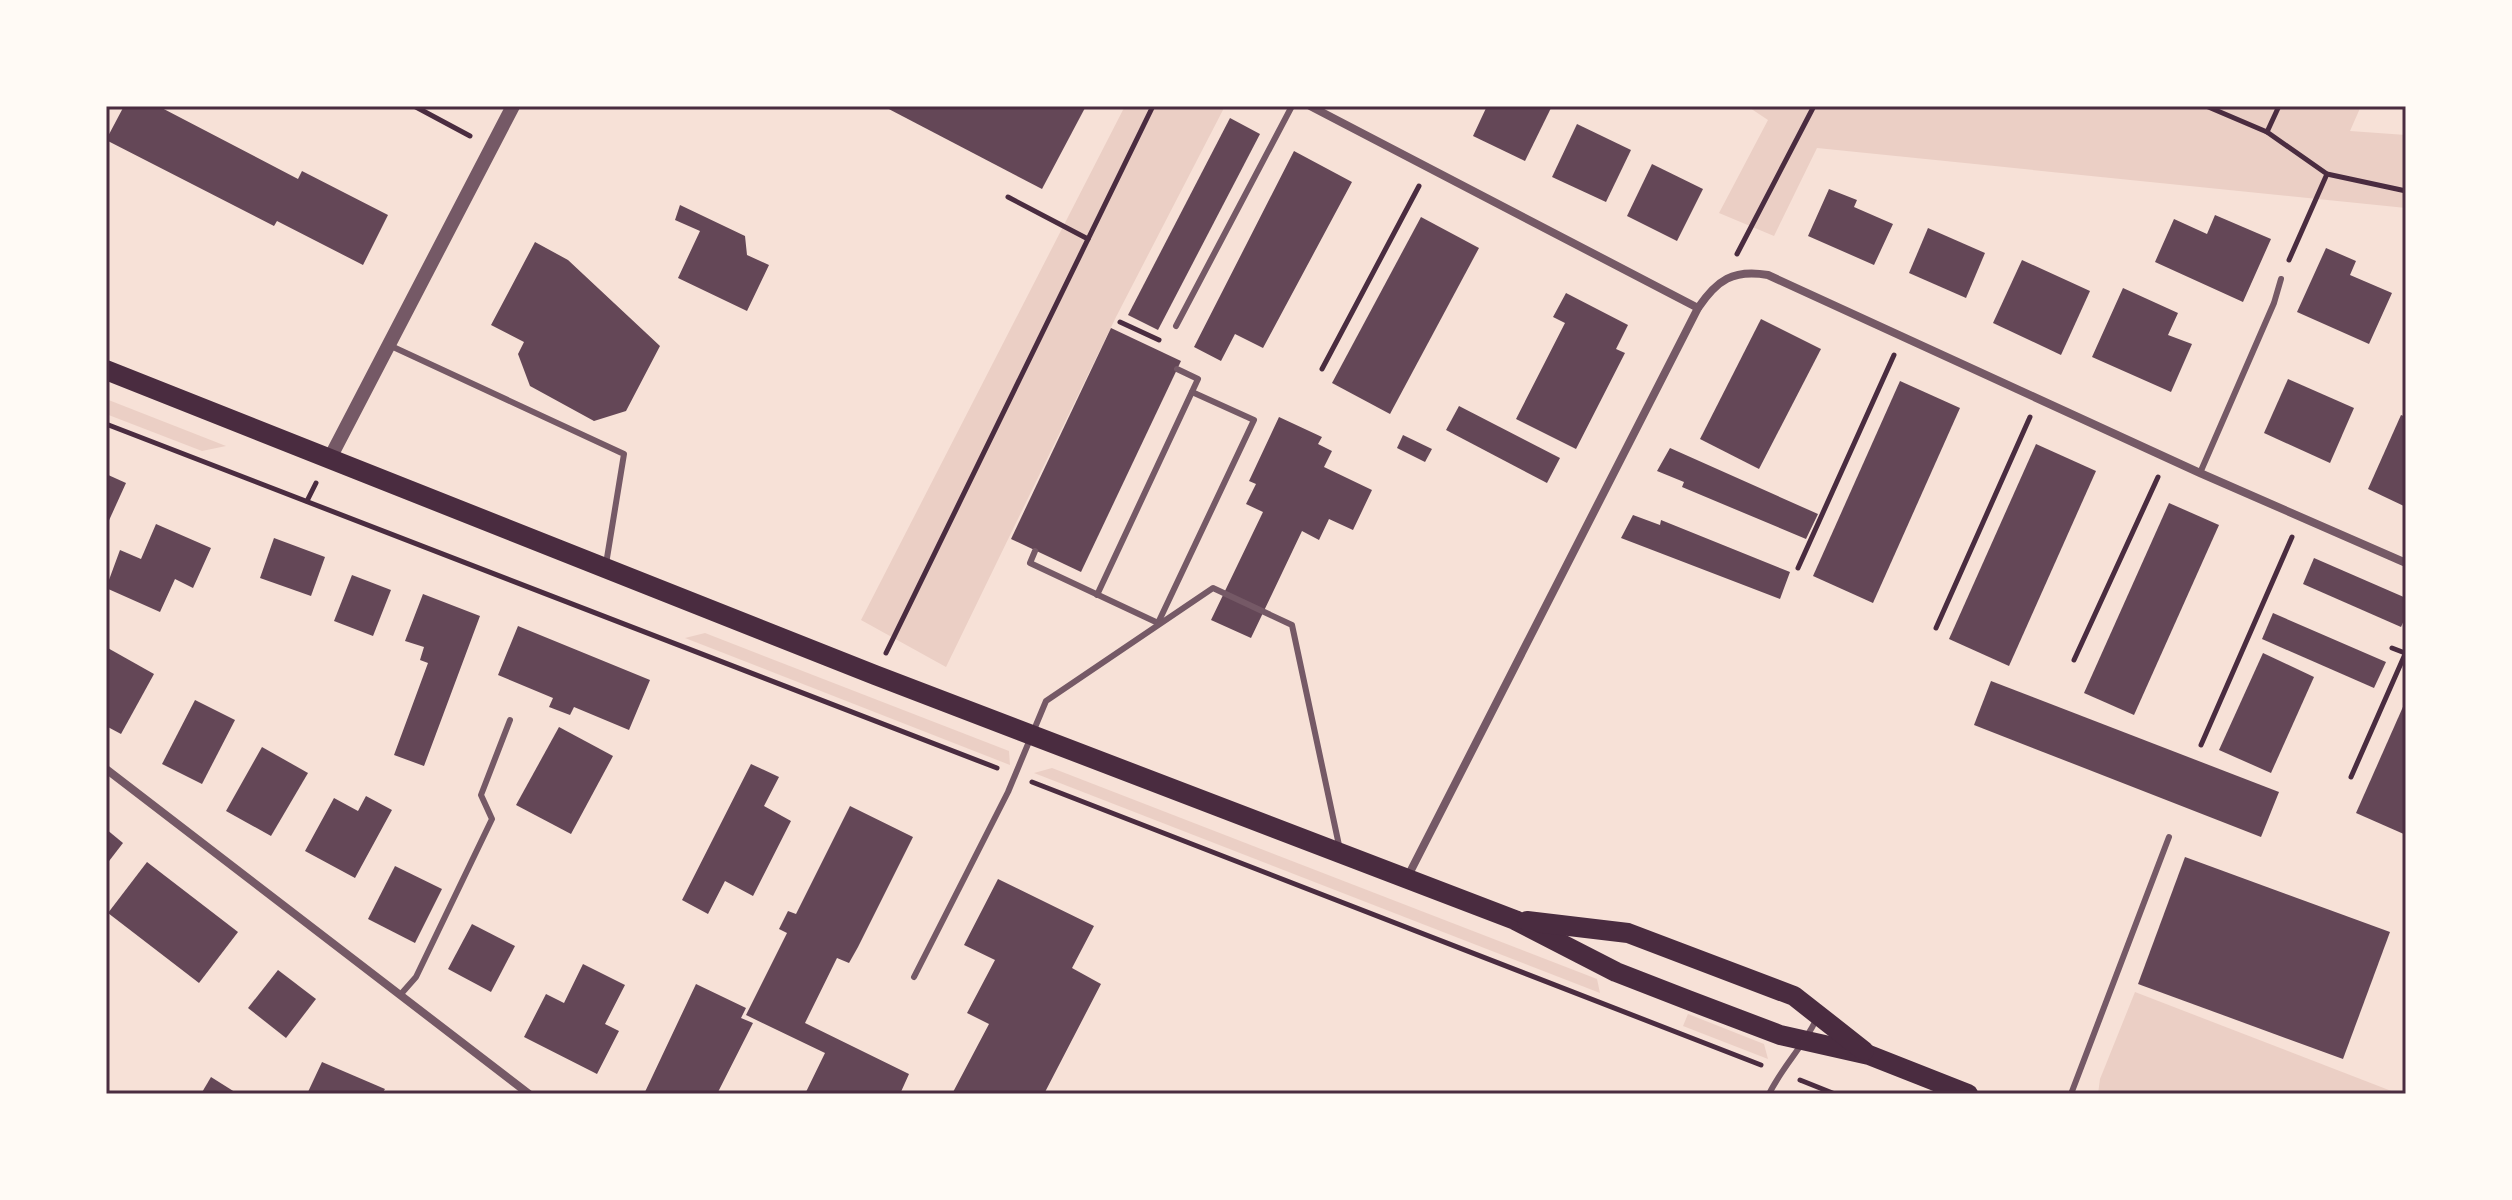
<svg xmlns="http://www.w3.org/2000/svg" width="2512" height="1200" viewBox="0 0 2512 1200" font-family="'Crimson Pro',serif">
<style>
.green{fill:#ebcfc5}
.building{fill:#644757}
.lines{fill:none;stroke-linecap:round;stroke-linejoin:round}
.path{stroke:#4a2c40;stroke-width:5}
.service{stroke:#755966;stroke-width:6}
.minor{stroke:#755966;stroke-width:8}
.tertiary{stroke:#755966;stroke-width:14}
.primary{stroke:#4a2c40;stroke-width:20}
.neatline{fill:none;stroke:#4a2c40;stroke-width:3}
</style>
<rect width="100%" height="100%" fill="#f7e1d7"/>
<g class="green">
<path d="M1125,106H1225L1116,317L946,667L861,620Z"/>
<path d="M1747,106H2361L2350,131L2406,135V208L1817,148L1774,236L1719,213L1768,120Z"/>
<path d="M106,399L226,446L202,451L106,414Z"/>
<path d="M705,633L1009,751L1010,765L685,638Z"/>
<path d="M1052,768L1597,979L1600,993L1034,773Z"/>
<path d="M2135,992L2394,1092L2098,1094L2100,1079Z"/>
<path d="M1688,1014L1764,1044L1768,1059L1683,1026Z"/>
</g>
<g class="building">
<path d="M124,106H158L298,179L302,171L388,215L363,265L277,221L274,226L106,140Z"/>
<path d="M883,106H1086L1042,189Z"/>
<path d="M1487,106L1551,108L1525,161L1473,136Z"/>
<path d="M1230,118L1260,134L1158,330L1128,315Z"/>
<path d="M1577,124L1631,150L1606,202L1552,177Z"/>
<path d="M1294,151L1352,182L1263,348L1235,334L1221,361L1194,347Z"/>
<path d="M1652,164L1703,189L1677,241L1627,216Z"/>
<path d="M1829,189L1857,200L1854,207L1893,224L1874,265L1808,236Z"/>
<path d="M680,205L745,236L747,255L769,265L747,311L678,278L700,231L675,220Z"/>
<path d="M2215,215L2271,239L2243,302L2155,262L2174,219L2207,234Z"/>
<path d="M1421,217L1479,248L1390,414L1332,383Z"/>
<path d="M1928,228L1985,253L1966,298L1909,273Z"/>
<path d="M535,242L568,260L660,346L626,411L594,421L530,386L518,354L524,342L491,325Z"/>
<path d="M2326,248L2356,261L2350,275L2392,293L2369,344L2297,312Z"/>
<path d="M2022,260L2090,291L2061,355L1993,323Z"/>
<path d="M2123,288L2178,313L2168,335L2192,344L2171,392L2092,357Z"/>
<path d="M1566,293L1628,325L1616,349L1625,353L1576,449L1516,419L1565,323L1553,317Z"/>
<path d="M1761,319L1821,349L1759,469L1700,439Z"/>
<path d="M1111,328L1181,361L1081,572L1011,539Z"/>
<path d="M2288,379L2354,408L2330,463L2264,433Z"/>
<path d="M1900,381L1960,408L1873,603L1813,576Z"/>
<path d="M1459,406L1560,458L1547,483L1446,430Z"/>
<path d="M2401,415L2406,417V507L2368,489Z"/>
<path d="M1279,417L1322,437L1318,444L1332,451L1324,467L1372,490L1353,530L1329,519L1319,540L1302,531L1251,638L1211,620L1263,512L1246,504L1256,484L1249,481Z"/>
<path d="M1403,435L1432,449L1425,462L1397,448Z"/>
<path d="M2036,444L2096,471L2009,666L1949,639Z"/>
<path d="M1670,448L1818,514L1806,539L1682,487L1684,482L1657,471Z"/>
<path d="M106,474L126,483L106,527Z"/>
<path d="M2169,503L2219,525L2134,715L2084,693Z"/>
<path d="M1633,515L1660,525L1661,520L1790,572L1780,599L1621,538Z"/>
<path d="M156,524L211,548L193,588L175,579L160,612L106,588L120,550L141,559Z"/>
<path d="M274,538L325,557L311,596L260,578Z"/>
<path d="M2314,558L2406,598V616L2401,627L2303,584Z"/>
<path d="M352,575L391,590L373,636L334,621Z"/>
<path d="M423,594L480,616L424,766L394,755L428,663L420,660L424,647L405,641Z"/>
<path d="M2273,613L2386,662L2374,688L2262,639Z"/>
<path d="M518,626L650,680L629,730L574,707L570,715L549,707L553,698L498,675Z"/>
<path d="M106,647L154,674L121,734L106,726Z"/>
<path d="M2263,653L2314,677L2271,773L2219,750Z"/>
<path d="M1991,681L2279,792L2261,837L1974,725Z"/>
<path d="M195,700L235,720L202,784L162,764Z"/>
<path d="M2406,700V835L2356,813Z"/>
<path d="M559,727L613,756L571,834L516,805Z"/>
<path d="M262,747L308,773L271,836L226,811Z"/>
<path d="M751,764L779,777L764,806L791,821L753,896L725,881L708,914L682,900Z"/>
<path d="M366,796L392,810L355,878L305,851L334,798L358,811Z"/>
<path d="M850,806L913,837L858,947L849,963L837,958L805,1023L909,1074L900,1094H805L825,1053L746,1015L787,933L779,929L788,911L796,914Z"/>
<path d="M106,829L123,843L106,865Z"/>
<path d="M2185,857L2390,932L2343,1059L2138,984Z"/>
<path d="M147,862L238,932L199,983L108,913Z"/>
<path d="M395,866L442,889L415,943L368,919Z"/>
<path d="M998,879L1094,926L1072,968L1101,984L1044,1094H952L989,1024L967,1013L995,960L964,945Z"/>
<path d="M472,924L515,946L491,992L448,969Z"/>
<path d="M583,964L625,985L605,1024L619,1031L597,1074L524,1037L546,994L564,1003Z"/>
<path d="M278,970L316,999L286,1038L248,1008Z"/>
<path d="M696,984L746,1008L741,1018L753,1023L717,1094H644Z"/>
<path d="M322,1062L385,1089L382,1094H307Z"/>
<path d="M211,1077L238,1094H201Z"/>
</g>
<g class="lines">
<g class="path">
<path d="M414,106L470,136"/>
<path d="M2206,106L2267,132L2327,174L2406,191"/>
<path d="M2267,132L2279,106"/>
<path d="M1008,197L1088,239"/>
<path d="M1737,254L1814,106"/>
<path d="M2289,260L2327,174"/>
<path d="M1120,322L1159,340"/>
<path d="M1322,369L1419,186"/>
<path d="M106,424L997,768"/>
<path d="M307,501L316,483"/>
<path d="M1798,568L1894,355"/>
<path d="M1936,628L2030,417"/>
<path d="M2392,648L2405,653"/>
<path d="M886,653L1153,106"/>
<path d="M2074,660L2158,477"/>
<path d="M2201,745L2292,537"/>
<path d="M2351,777L2406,652"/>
<path d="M1032,782L1761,1065"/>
<path d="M1800,1080L1835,1094"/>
</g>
<g class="service">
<path d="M1176,326L1292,106"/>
<path d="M391,346L624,454L606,564"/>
<path d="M2200,473L2274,303L2281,279"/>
<path d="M1035,551L1030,563L1158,623L1254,420L1192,392"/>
<path d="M1097,595L1198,379L1177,369"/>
<path d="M914,977L1008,792L1046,701L1213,588L1292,625L1340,850"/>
<path d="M401,994L416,977L492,819L481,795L510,720"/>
<path d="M1769,1094C1782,1067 1803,1047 1816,1020"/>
<path d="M2071,1094L2169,837"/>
</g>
<g class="minor">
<path d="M1310,106L1698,308"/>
<path d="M106,769L529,1094"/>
<path d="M1407,878L1698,308C1717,280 1733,269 1768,275L2200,473L2406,563"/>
</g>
<path class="tertiary" d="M330,458L513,106"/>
<g class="primary">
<path d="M106,370L875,675L1515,920L1616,972L1688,1000L1780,1035L1869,1055L1968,1094"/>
<path d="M1527,921L1628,933L1794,996L1864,1051"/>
</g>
</g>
<rect width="2512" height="1200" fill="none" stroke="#fffaf5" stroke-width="216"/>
<rect x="108" y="108" width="2296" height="984" class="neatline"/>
</svg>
